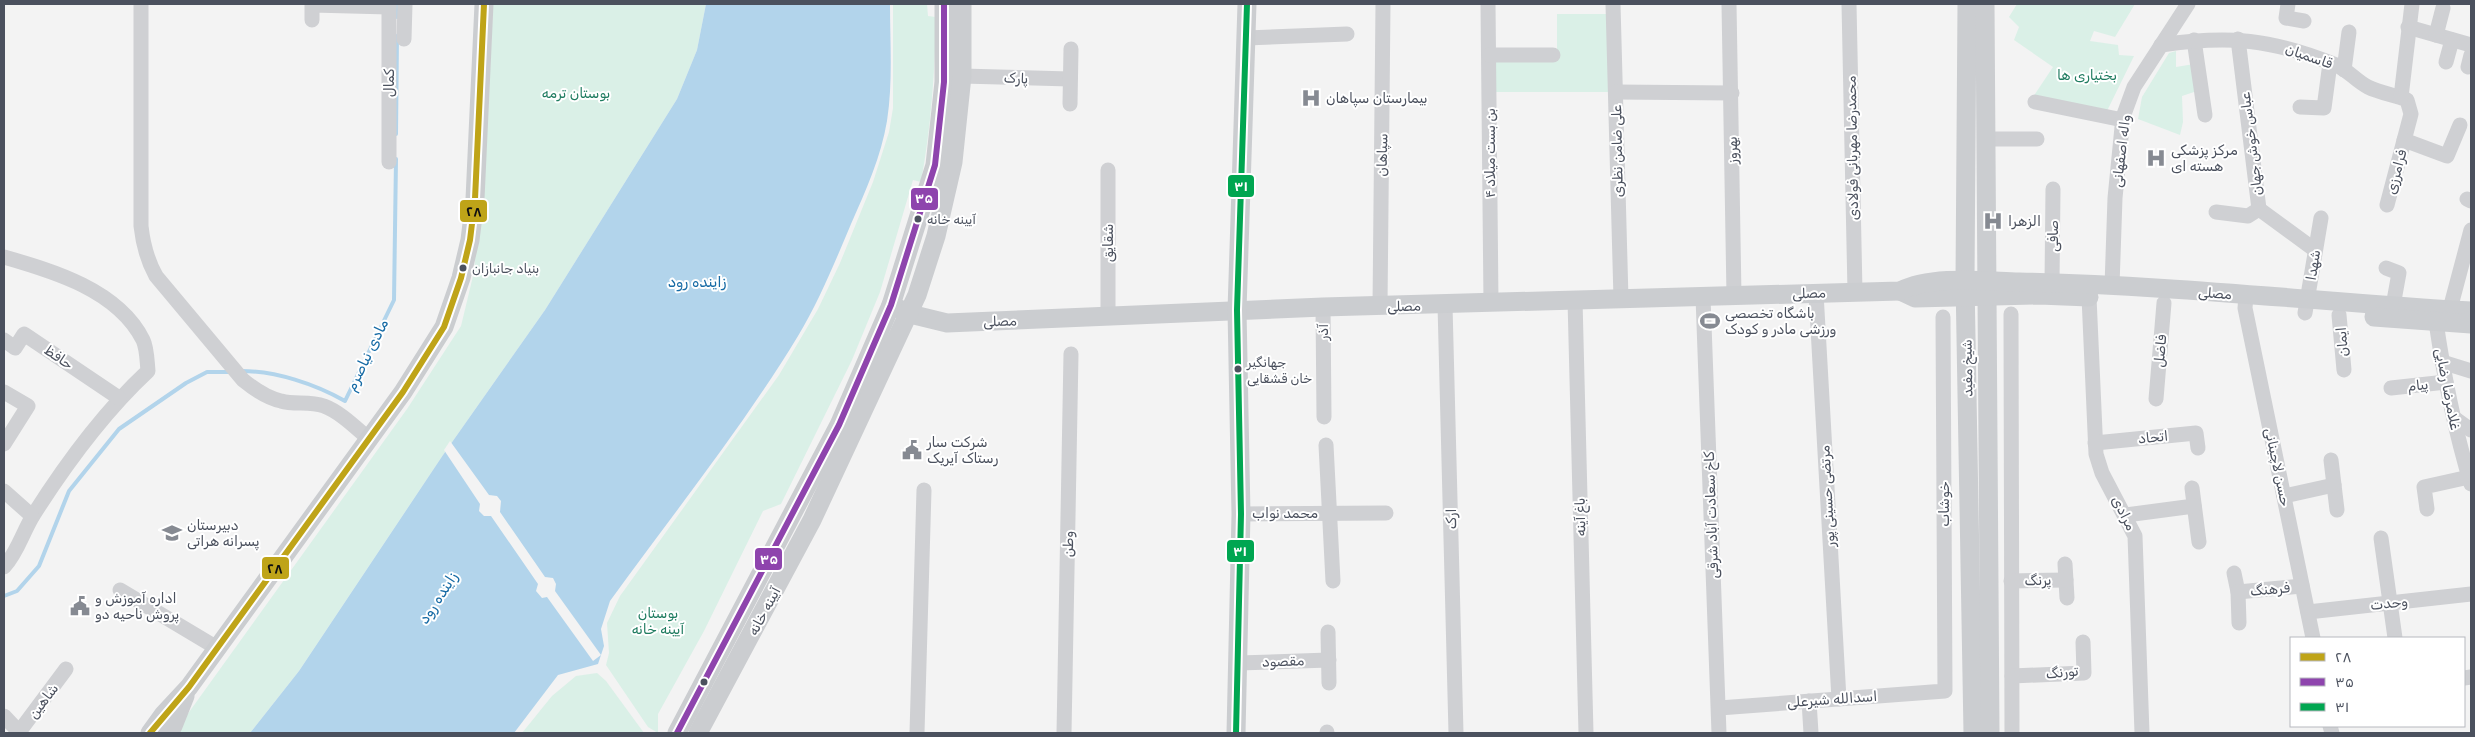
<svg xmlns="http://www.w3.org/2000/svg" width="2475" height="737" viewBox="0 0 2475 737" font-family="Rubik,'Noto Naskh Arabic',sans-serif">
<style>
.green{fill:#daf0e7}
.water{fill:#b2d4eb}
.pier{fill:#f3f3f3}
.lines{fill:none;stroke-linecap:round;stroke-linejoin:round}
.stream{stroke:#b2d4eb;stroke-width:4}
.minor{stroke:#cfd0d3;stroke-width:15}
.major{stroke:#cbcdd0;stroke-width:19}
.bus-1-casing{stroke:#fff;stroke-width:10}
.bus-2-casing{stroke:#fff;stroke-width:10}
.bus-3-casing{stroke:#fff;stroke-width:10}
.bus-1{stroke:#bfa418;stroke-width:6}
.bus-2{stroke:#8e44ad;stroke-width:6}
.bus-3{stroke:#00a651;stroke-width:6}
.bus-dot{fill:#4b515e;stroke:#fff;stroke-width:2}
.labels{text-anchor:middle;stroke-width:4;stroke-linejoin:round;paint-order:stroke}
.bus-label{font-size:13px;fill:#4b515e;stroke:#fff;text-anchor:start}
.street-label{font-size:14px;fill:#4b515e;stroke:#fff}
.park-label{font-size:14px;fill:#1f7c60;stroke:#fff}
.poi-label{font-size:14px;fill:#4b515e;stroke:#fff;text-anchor:start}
.water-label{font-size:15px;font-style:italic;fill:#176ba5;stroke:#fff}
.line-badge{stroke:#fff;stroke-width:2}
.badge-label{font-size:14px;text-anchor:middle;font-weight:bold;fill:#fff}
.pale-badge-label{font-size:14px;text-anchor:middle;font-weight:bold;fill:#111}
</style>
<rect width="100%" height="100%" fill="#f3f3f3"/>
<g class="green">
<path d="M493,4H706L697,50L677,99L545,310L443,455L299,671L250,733H174L407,409L461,326L474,272L490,70Z"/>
<path d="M893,4H927L928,16L936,17C935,73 931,127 921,182L913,180L880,292L852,360L781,504L763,511L704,631L658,714V733L648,727L606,665L609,653L607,623L620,596L779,375L818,309L840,263L873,182L889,132L893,108Z"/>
<path d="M2017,4H2135L2115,37L2094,31L2090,41L2118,45L2119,55L2134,56L2106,113L2033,97L2053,67L2014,40L2019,27L2009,17Z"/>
<path d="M1557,14H1608V92H1496V58H1557Z"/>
<path d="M2176,51V67L2194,64L2197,91L2182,96L2183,122L2180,135L2138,119L2142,97L2169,53Z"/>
<path d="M597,673L606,681L644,733H522L552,696L576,676Z"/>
</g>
<path class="water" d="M706,4H890C890,42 893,83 887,121C881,157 866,190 851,224C835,262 819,301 798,336C742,428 673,514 610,601L601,629L604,646L598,664L558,675L514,733H250L299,671L443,455L545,310L677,99L697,50Z"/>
<path class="pier" d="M450,441L489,495L497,496L501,501L500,512L545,577L553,578L556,584L555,591L601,655L593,661L547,597L542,598L536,591L538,584L491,516H484L479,511L480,504L444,450Z"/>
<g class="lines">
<g class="stream">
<path d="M397,17V4"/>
<path d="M396,134L397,36"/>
<path d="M241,371C276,371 315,384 345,401L394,300L396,159"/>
<path d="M4,596L17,591L39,566L69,491L119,429L186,383L207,372H232"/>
</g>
<g class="minor">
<path d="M141,4V226C143,244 147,260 156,276L243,380C254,389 267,398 281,401C294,405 309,401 324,406C340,412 355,427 368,438"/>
<path d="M1488,4L1491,303"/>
<path d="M1613,4L1621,299"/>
<path d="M1729,4L1734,296"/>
<path d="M1849,4L1855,292"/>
<path d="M2288,4L2286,18L2304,21"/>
<path d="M312,20V5L389,7"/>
<path d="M2408,27L2471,45"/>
<path d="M2436,35L2443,8"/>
<path d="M1246,38L1347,34"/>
<path d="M404,39L405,4"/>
<path d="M2238,39L2259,209L2315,250"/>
<path d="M2194,40L2205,115"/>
<path d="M2161,45C2229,35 2272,39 2336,65C2348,70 2356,81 2368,87C2380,93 2395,95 2407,100L2411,114L2387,205"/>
<path d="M1490,55H1553"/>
<path d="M2446,62L2452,40"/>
<path d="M2468,67L2471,55"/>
<path d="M2344,70L2349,32"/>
<path d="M962,76L1070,79"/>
<path d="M1616,92L1732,93"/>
<path d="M2401,97L2412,4"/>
<path d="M2035,102L2123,120"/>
<path d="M1070,104L1071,49"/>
<path d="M2300,107L2324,108L2330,63"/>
<path d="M1986,139H2037"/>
<path d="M2404,140L2447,156L2460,125"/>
<path d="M389,162V4"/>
<path d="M2467,199L2471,201"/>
<path d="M2216,212L2248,216L2259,209"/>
<path d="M4,257C53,271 118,290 143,340C147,348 147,361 148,371C103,413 67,462 34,514C23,531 18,552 4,567"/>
<path d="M2386,268L2399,273L2393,306"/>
<path d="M2052,283L2053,189"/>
<path d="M2112,286L2115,198L2123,117L2134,87L2188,4"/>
<path d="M1816,293L1839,699"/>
<path d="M2246,296L2245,308L2313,638"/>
<path d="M1703,297L1719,733"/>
<path d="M2089,297L2096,454L2102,473L2135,536L2142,733"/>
<path d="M1575,300L1586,733"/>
<path d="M1445,305L1456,733"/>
<path d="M1380,306L1383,4"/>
<path d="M1323,307L1324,417"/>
<path d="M2450,309L2471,230"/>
<path d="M2305,313L2321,218"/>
<path d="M2011,314L2012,733"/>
<path d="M2339,315L2344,370"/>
<path d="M1108,317V170"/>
<path d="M2436,322C2444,377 2455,431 2471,484"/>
<path d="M4,340L15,348L24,334L119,398"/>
<path d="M2442,362L2471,371"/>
<path d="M2391,388L2446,382"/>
<path d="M4,392L28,406L4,444"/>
<path d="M2156,399L2164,303"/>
<path d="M2454,418L2471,430"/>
<path d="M2095,443L2196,433L2198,448"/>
<path d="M1326,445L1333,581"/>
<path d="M2331,460L2337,510"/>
<path d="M2192,488L2199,542"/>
<path d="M4,491L32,516"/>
<path d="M2284,496L2334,485"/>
<path d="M2427,509L2424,487L2469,477"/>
<path d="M1241,514L1386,513"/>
<path d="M2126,515L2194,506"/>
<path d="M2381,538L2395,638"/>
<path d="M2065,564L2067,598"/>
<path d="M2234,573L2238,592L2239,623"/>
<path d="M2011,581L2066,580"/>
<path d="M120,590L217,648"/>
<path d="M2238,592L2302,586"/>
<path d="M2308,612L2471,594"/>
<path d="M1328,632L1329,683"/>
<path d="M1238,663L1329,660"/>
<path d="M2012,676L2084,673L2083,642"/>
<path d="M2464,678L2471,677"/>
<path d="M1809,701L1811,733"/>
<path d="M1719,708L1945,691L1943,317"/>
<path d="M4,716L20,733"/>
<path d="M2330,726L2332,733"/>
<path d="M19,732L66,669"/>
<path d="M1327,732V733"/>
<path d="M917,733L924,490"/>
<path d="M1064,733L1071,354"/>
</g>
<g class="major">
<path d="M1967,4L1965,281L1973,733"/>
<path d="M1985,4L1990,733"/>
<path d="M1900,291L1915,298L2039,295L2089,297"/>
<path d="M891,305L910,314L947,323L1323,307L1900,291C1932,275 1983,281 2019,282C2170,285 2321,302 2471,311"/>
<path d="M2374,317L2471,324"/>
<path d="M150,733L163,715L189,687L403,392L444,327L461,278L470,240L475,199L484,4"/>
<path d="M168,733L173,726L185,696"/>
<path d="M677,733L839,425L891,305L935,165L944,82V4"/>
<path d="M698,733L812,520L917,295L936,236L953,162L962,76V4"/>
<path d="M1236,733L1241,514L1237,310L1247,4"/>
</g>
<defs>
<path id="bus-1" d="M150,733L189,687L403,392L444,327L461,278L470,240L475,199L484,4"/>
<path id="bus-2" d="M677,733L839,425L891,305L935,165L944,82V4"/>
<path id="bus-3" d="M1236,733L1241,514L1237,310L1247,4"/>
</defs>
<use href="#bus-1" class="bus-1-casing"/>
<use href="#bus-2" class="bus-2-casing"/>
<use href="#bus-3" class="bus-3-casing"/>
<use href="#bus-1" class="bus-1"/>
<use href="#bus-2" class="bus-2"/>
<use href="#bus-3" class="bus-3"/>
</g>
<defs>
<symbol id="hospital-bare" viewBox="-9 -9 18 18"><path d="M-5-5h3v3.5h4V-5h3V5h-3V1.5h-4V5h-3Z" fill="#868a92" stroke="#fff" stroke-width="2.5" paint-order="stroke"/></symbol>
<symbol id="stadium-bare" viewBox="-9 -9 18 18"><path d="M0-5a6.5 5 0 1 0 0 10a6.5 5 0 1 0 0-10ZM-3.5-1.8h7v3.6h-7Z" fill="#868a92" stroke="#fff" stroke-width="2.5" paint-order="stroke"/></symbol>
<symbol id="civic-bare" viewBox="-9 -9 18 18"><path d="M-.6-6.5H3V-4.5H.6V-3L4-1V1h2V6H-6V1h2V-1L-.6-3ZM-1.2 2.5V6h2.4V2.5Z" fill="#868a92" stroke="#fff" stroke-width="2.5" paint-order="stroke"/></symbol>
<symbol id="school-bare" viewBox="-9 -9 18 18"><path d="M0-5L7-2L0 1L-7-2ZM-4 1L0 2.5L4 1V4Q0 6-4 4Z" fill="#868a92" stroke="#fff" stroke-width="2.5" paint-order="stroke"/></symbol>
</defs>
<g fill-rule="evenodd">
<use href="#hospital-bare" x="1297" y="84" width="28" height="28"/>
<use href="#hospital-bare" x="2142" y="144" width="28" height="28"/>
<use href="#hospital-bare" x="1979" y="207" width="28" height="28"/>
<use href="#stadium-bare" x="1696" y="307" width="28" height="28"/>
<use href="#civic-bare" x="898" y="436" width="28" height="28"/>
<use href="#school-bare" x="158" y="519" width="28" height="28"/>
<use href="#civic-bare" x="66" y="592" width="28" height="28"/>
</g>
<g class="bus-dot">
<circle cx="918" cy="219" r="4.5"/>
<circle cx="463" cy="268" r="4.5"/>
<circle cx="1238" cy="369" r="4.5"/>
<circle cx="704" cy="682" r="4.5"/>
</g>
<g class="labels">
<g class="bus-label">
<text x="927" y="224">آیینه خانه</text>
<text x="472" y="273">بنیاد جانبازان</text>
<text x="1247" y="367">جهانگیر<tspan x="1247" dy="16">خان قشقایی</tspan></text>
</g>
<g class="street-label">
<text transform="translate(2309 56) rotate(19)" y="5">قاسمیان</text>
<text transform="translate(1016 78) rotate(2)" y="5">پارک</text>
<text transform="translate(389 83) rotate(-90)" y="5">کمال</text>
<text transform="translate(2251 144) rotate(-97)" y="5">عباس خوش جهان</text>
<text transform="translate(1852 148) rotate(-91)" y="5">محمدرضا مهربانی فولادی</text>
<text transform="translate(1732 150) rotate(-91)" y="5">بهروز</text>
<text transform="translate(1617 151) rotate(-91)" y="5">علی ضامن نظری</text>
<text transform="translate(2121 151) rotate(-83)" y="5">واله اصفهانی</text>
<text transform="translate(1490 153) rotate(-90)" y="5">بن بست میلاد ۴</text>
<text transform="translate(1382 155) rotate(-89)" y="5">سپاهان</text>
<text transform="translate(2396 172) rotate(-75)" y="5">فرامرزی</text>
<text transform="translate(2053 236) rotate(-90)" y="5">صافی</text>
<text transform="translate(1108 243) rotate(-90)" y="5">شقایق</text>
<text transform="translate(2313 265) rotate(-81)" y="5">شهدا</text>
<text transform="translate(1809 293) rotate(-2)" y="5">مصلی</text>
<text transform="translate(2215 293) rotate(4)" y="5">مصلی</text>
<text transform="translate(1404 306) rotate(-1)" y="5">مصلی</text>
<text transform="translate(1000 321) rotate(-2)" y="5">مصلی</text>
<text transform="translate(1323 332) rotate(-90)" y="5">آذر</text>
<text transform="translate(2342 342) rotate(-95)" y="5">ایمان</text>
<text transform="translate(2160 351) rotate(-85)" y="5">فاضل</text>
<text transform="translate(59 357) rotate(34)" y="5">حافظ</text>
<text transform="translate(1967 368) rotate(-91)" y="5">شیخ مفید</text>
<text transform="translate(2418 385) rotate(-6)" y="5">پیام</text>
<text transform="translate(2448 389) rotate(79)" y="5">غلامرضا رضایی</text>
<text transform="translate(2153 437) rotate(-6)" y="5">اتحاد</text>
<text transform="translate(2278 467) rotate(78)" y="5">حسن لاچینانی</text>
<text transform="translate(1827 496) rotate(-93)" y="5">مرتضی حسینی پور</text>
<text transform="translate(1944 504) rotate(-90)" y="5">خوشاب</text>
<text x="1285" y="518">محمد نواب</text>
<text transform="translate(2124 513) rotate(63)" y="5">مرادی</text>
<text transform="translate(1711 515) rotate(-92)" y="5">کاخ سعادت آباد شرقی</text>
<text transform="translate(1580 517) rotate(-91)" y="5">باغ آینه</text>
<text transform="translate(1451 519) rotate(-91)" y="5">ارک</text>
<text transform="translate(1068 544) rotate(-89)" y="5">وطن</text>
<text transform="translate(2038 580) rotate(-1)" y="5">پرنگ</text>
<text transform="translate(2270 589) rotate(-5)" y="5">فرهنگ</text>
<text transform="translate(2389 603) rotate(-6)" y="5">وحدت</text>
<text transform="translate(764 611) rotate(-62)" y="5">آیینه خانه</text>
<text transform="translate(1283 661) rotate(-2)" y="5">مقصود</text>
<text transform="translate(2062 672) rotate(-6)" y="5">تورنگ</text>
<text transform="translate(1832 699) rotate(-4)" y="5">اسدالله شیرعلی</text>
<text transform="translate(43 701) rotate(-53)" y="5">شاهین</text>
</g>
<g class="park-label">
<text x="2087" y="80">بختیاری ها</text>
<text x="576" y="98">بوستان ترمه</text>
<text x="658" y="618">بوستان<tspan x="658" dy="16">آیینه خانه</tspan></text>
</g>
<g class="poi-label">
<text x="1326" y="103">بیمارستان سپاهان</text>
<text x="2171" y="155">مرکز پزشکی<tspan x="2171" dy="16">هسته ای</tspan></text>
<text x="2008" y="226">الزهرا</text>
<text x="1725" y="318">باشگاه تخصصی<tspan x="1725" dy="16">ورزشی مادر و کودک</tspan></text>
<text x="927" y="447">شرکت سار<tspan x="927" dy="16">رستاک آیریک</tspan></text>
<text x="187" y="530">دبیرستان<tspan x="187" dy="16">پسرانه هراتی</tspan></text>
<text x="95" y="603">اداره آموزش و<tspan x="95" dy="16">پروش ناحیه دو</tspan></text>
</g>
<g class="water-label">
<text x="697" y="287">زاینده رود</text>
<text transform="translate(367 355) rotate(-64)" y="5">مادی نیاصرم</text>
<text transform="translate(438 598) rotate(-57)" y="5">زاینده رود</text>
</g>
</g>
<g class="line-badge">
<rect x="1227" y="174" width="28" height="24" rx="5" fill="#00a651"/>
<rect x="910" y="187" width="29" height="24" rx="5" fill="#8e44ad"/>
<rect x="459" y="199" width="29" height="24" rx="5" fill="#bfa418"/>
<rect x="1226" y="539" width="29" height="24" rx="5" fill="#00a651"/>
<rect x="754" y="547" width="29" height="24" rx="5" fill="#8e44ad"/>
<rect x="261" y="556" width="29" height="24" rx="5" fill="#bfa418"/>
</g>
<g class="badge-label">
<text x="1241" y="191">۳۱</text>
<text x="924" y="203">۳۵</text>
<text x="1240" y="556">۳۱</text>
<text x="769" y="564">۳۵</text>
</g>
<g class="pale-badge-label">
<text x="474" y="216">۲۸</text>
<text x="275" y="573">۲۸</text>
</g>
<rect width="2475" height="737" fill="none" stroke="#4b515e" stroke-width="10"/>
<rect x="2290" y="637" width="175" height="90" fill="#ffffff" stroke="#b7b9bf"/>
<rect x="2300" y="653" width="25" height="8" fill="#bfa418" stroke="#b7b9bf"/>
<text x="2335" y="662" font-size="15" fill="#4b515e">۲۸</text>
<rect x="2300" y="678" width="25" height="8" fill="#8e44ad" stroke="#b7b9bf"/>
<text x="2335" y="687" font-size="15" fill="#4b515e">۳۵</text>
<rect x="2300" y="703" width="25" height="8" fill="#00a651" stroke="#b7b9bf"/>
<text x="2335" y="712" font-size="15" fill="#4b515e">۳۱</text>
</svg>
